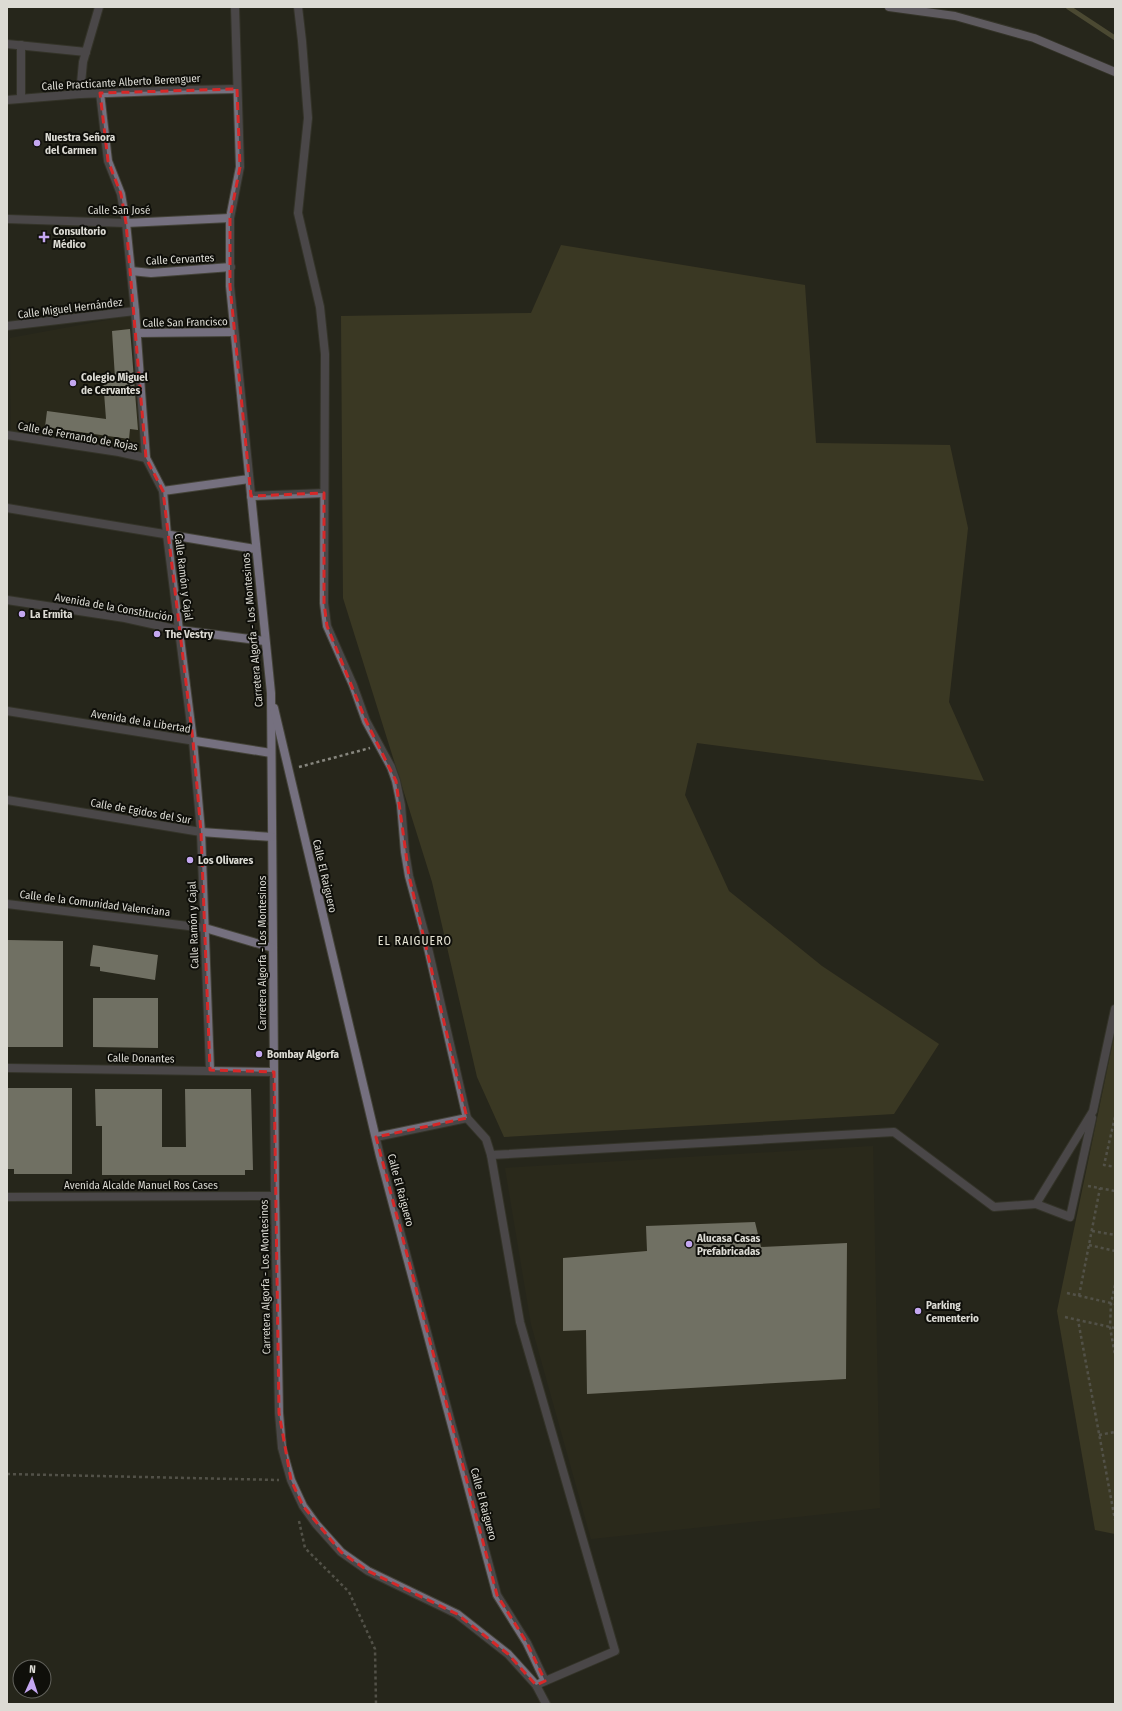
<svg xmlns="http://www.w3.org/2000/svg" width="1122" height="1711" viewBox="0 0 1122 1711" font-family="'Fira Sans Condensed',sans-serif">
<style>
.built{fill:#302e1c}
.green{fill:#534e2d}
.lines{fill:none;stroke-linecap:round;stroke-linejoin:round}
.stream{stroke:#78744f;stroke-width:4.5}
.building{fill:#cbc9ba}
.service-casing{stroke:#444339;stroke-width:10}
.pedestrian-casing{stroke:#444339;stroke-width:10}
.minor-casing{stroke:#444339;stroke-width:10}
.secondary-casing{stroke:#444339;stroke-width:10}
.path{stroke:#87867e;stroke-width:2.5;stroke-dasharray:3 3;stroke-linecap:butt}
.service{stroke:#75707f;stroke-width:8}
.pedestrian{stroke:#75707f;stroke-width:8}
.minor{stroke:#75707f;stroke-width:8}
.secondary{stroke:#a39ab2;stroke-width:8}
.marked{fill:none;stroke:#d62828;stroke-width:3;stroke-dasharray:8 5;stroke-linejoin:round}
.poi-dot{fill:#c4a7f1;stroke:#0f0f0a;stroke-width:1.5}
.labels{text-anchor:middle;stroke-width:4;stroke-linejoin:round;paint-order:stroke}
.street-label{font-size:11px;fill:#dcdbd4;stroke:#0f0f0a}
.poi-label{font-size:11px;font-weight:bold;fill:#dcdbd4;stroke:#0f0f0a;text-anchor:start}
.neighbourhood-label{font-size:12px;letter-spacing:1px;fill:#e5e3d4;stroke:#0f0f0a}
</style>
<rect width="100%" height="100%" fill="#27261b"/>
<g class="built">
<path d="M130,316L142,452L11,431L10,338Z"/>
<path d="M873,1146L880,1508L591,1539L531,1324L505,1168Z"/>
</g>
<g class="green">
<path d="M561,245L805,285L816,443L950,445L968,528L949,702L984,781L697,743L685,795L729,891L822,966L939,1044L894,1114L504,1137L477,1077L432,882L343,598L341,316L531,313Z"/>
<path d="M1115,1032V1534L1095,1530L1057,1311Z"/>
</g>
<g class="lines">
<path class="stream" d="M1068,7L1115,38"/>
</g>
<g class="building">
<path d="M130,329L138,430L130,429L129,439L45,427L47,411L106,419L103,379L115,378L112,331Z"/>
<path d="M7,940L63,941V1047H7Z"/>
<path d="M93,945L158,955L155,980L100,971V967L90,966Z"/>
<path d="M93,998H158V1048L93,1047Z"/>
<path d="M7,1088H72V1174H14V1169H7Z"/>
<path d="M95,1089H162V1147H186L185,1089H251L253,1170H245V1175H102V1126H96Z"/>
<path d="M755,1222L761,1247L847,1243L846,1379L587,1394L586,1330L563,1331V1258L647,1251L646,1226Z"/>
</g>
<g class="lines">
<defs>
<g id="service">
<path d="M491,1155L894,1132L994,1207L1036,1204L1093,1111L1115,1009"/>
<path d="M1036,1204L1070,1217L1092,1118"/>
</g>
<g id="pedestrian">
<path d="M7,44L86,52"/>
<path d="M21,98V45"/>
<path d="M7,100L80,94"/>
</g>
<g id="minor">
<path d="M99,7L83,62L80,94L188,90L237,89"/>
<path d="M235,7L240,167L230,218V286L271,693L275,1196L279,1413L282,1448L291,1480L303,1506L316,1524L341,1552L368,1571L457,1614L508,1654L536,1685L546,1704"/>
<path d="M298,7L302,41L308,118L298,213L320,307L325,354L324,603L327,626L353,685L366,721L391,767L396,781L401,805L405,852L409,876L425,935L467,1118L486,1139L491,1155L520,1322L615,1651L536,1685"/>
<path d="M100,93L108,161L121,194L126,223L135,311L146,458L163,491L167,535L193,741L201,832L210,1070"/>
<path d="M7,219L126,223L230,218"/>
<path d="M131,271L151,273L231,267"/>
<path d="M7,326L135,311"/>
<path d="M137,333L234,332"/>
<path d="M7,435L119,452L146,458"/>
<path d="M163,491L249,479"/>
<path d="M251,496L324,493"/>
<path d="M7,508L255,549"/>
<path d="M7,600L125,618L179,630L265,641"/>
<path d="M274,708L380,1156L497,1595L527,1643L545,1681"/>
<path d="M7,711L271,753"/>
<path d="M7,800L201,832L272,837"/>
<path d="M7,904L205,928L273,948"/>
<path d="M7,1068L274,1072"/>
<path d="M376,1137L467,1118"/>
<path d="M7,1197L275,1196"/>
</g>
<path id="secondary" d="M889,7L955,16L1034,38L1115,72"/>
</defs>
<use href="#service" class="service-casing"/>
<use href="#pedestrian" class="pedestrian-casing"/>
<use href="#minor" class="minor-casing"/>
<use href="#secondary" class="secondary-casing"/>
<g class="path">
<path d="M299,767L370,748"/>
<path d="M1115,1117L1104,1165L1115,1167"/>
<path d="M1088,1186L1115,1191"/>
<path d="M1092,1231L1115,1235"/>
<path d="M1089,1245L1115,1251"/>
<path d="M1115,1285L1111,1303L1110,1327L1115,1355"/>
<path d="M1067,1293L1115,1304"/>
<path d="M1079,1296L1100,1188"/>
<path d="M1065,1317L1078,1320"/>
<path d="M1115,1328L1078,1320L1115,1520"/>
<path d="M1099,1435L1115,1432"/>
<path d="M7,1474L279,1480"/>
<path d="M299,1521L305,1548L349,1592L375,1649L376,1704"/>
</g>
<use href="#service" class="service"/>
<use href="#pedestrian" class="pedestrian"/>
<use href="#minor" class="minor"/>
<use href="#secondary" class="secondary"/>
</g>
<path d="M0 0H1122V1711H0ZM237,89L240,167L230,218V286L251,496L324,493V603L327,626L366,721L396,781L409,876L467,1118L376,1137L497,1595L527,1643L545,1681L536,1685L508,1654L457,1614L368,1571L341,1552L303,1506L291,1480L279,1413L274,1072L210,1070L201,832L193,741L163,491L146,458L126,223L121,194L108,161L100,93Z" fill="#27261b" fill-opacity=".55" fill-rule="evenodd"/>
<path class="marked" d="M237,89L240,167L230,218V286L251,496L324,493V603L327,626L366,721L396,781L409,876L467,1118L376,1137L497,1595L527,1643L545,1681L536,1685L508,1654L457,1614L368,1571L341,1552L303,1506L291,1480L279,1413L274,1072L210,1070L201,832L193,741L163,491L146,458L126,223L121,194L108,161L100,93Z"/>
<g class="poi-dot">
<circle cx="37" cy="143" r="4"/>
<path d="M42 231h4v4h4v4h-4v4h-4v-4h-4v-4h4z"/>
<circle cx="73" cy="383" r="4"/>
<circle cx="22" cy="614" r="4"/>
<circle cx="157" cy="634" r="4"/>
<circle cx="190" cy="860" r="4"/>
<circle cx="259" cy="1054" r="4"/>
<circle cx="689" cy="1244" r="4"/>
<circle cx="918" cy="1311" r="4"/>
</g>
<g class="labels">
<g class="street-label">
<text transform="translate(121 82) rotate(-3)" y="4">Calle Practicante Alberto Berenguer</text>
<text x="119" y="214">Calle San José</text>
<text transform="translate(180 259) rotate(-3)" y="4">Calle Cervantes</text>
<text transform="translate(70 308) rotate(-7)" y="4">Calle Miguel Hernández</text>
<text transform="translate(185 322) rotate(-1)" y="4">Calle San Francisco</text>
<text transform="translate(78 436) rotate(10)" y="4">Calle de Fernando de Rojas</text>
<text transform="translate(184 577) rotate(83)" y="4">Calle Ramón y Cajal</text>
<text transform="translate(114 607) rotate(10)" y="4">Avenida de la Constitución</text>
<text transform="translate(252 630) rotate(-95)" y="4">Carretera Algorfa - Los Montesinos</text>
<text transform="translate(141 721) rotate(9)" y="4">Avenida de la Libertad</text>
<text transform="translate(141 811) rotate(10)" y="4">Calle de Egidos del Sur</text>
<text transform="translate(325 876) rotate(77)" y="4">Calle El Raiguero</text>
<text transform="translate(95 903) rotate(7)" y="4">Calle de la Comunidad Valenciana</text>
<text transform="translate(193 925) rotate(-92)" y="4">Calle Ramón y Cajal</text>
<text transform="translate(262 953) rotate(-90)" y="4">Carretera Algorfa - Los Montesinos</text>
<text transform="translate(141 1058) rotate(1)" y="4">Calle Donantes</text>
<text x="141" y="1189">Avenida Alcalde Manuel Ros Cases</text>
<text transform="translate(401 1190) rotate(75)" y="4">Calle El Raiguero</text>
<text transform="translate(265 1277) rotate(-91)" y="4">Carretera Algorfa - Los Montesinos</text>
<text transform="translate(484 1504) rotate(75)" y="4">Calle El Raiguero</text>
</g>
<g class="poi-label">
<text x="45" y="141">Nuestra Señora<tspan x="45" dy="13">del Carmen</tspan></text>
<text x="53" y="235">Consultorio<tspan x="53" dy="13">Médico</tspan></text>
<text x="81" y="381">Colegio Miguel<tspan x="81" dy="13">de Cervantes</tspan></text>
<text x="30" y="618">La Ermita</text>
<text x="165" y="638">The Vestry</text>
<text x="198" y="864">Los Olivares</text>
<text x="267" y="1058">Bombay Algorfa</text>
<text x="697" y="1242">Alucasa Casas<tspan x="697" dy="13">Prefabricadas</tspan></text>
<text x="926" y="1309">Parking<tspan x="926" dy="13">Cementerio</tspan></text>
</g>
<g class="neighbourhood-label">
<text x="415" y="945">EL RAIGUERO</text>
</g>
</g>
<rect width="1122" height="1711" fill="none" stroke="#dcdbd4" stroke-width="16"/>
<g transform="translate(32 1679) rotate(3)"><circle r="19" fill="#0f0f0a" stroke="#61615b"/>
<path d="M0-3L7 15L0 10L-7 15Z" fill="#c4a7f1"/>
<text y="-6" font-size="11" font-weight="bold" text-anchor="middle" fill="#dcdbd4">N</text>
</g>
</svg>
